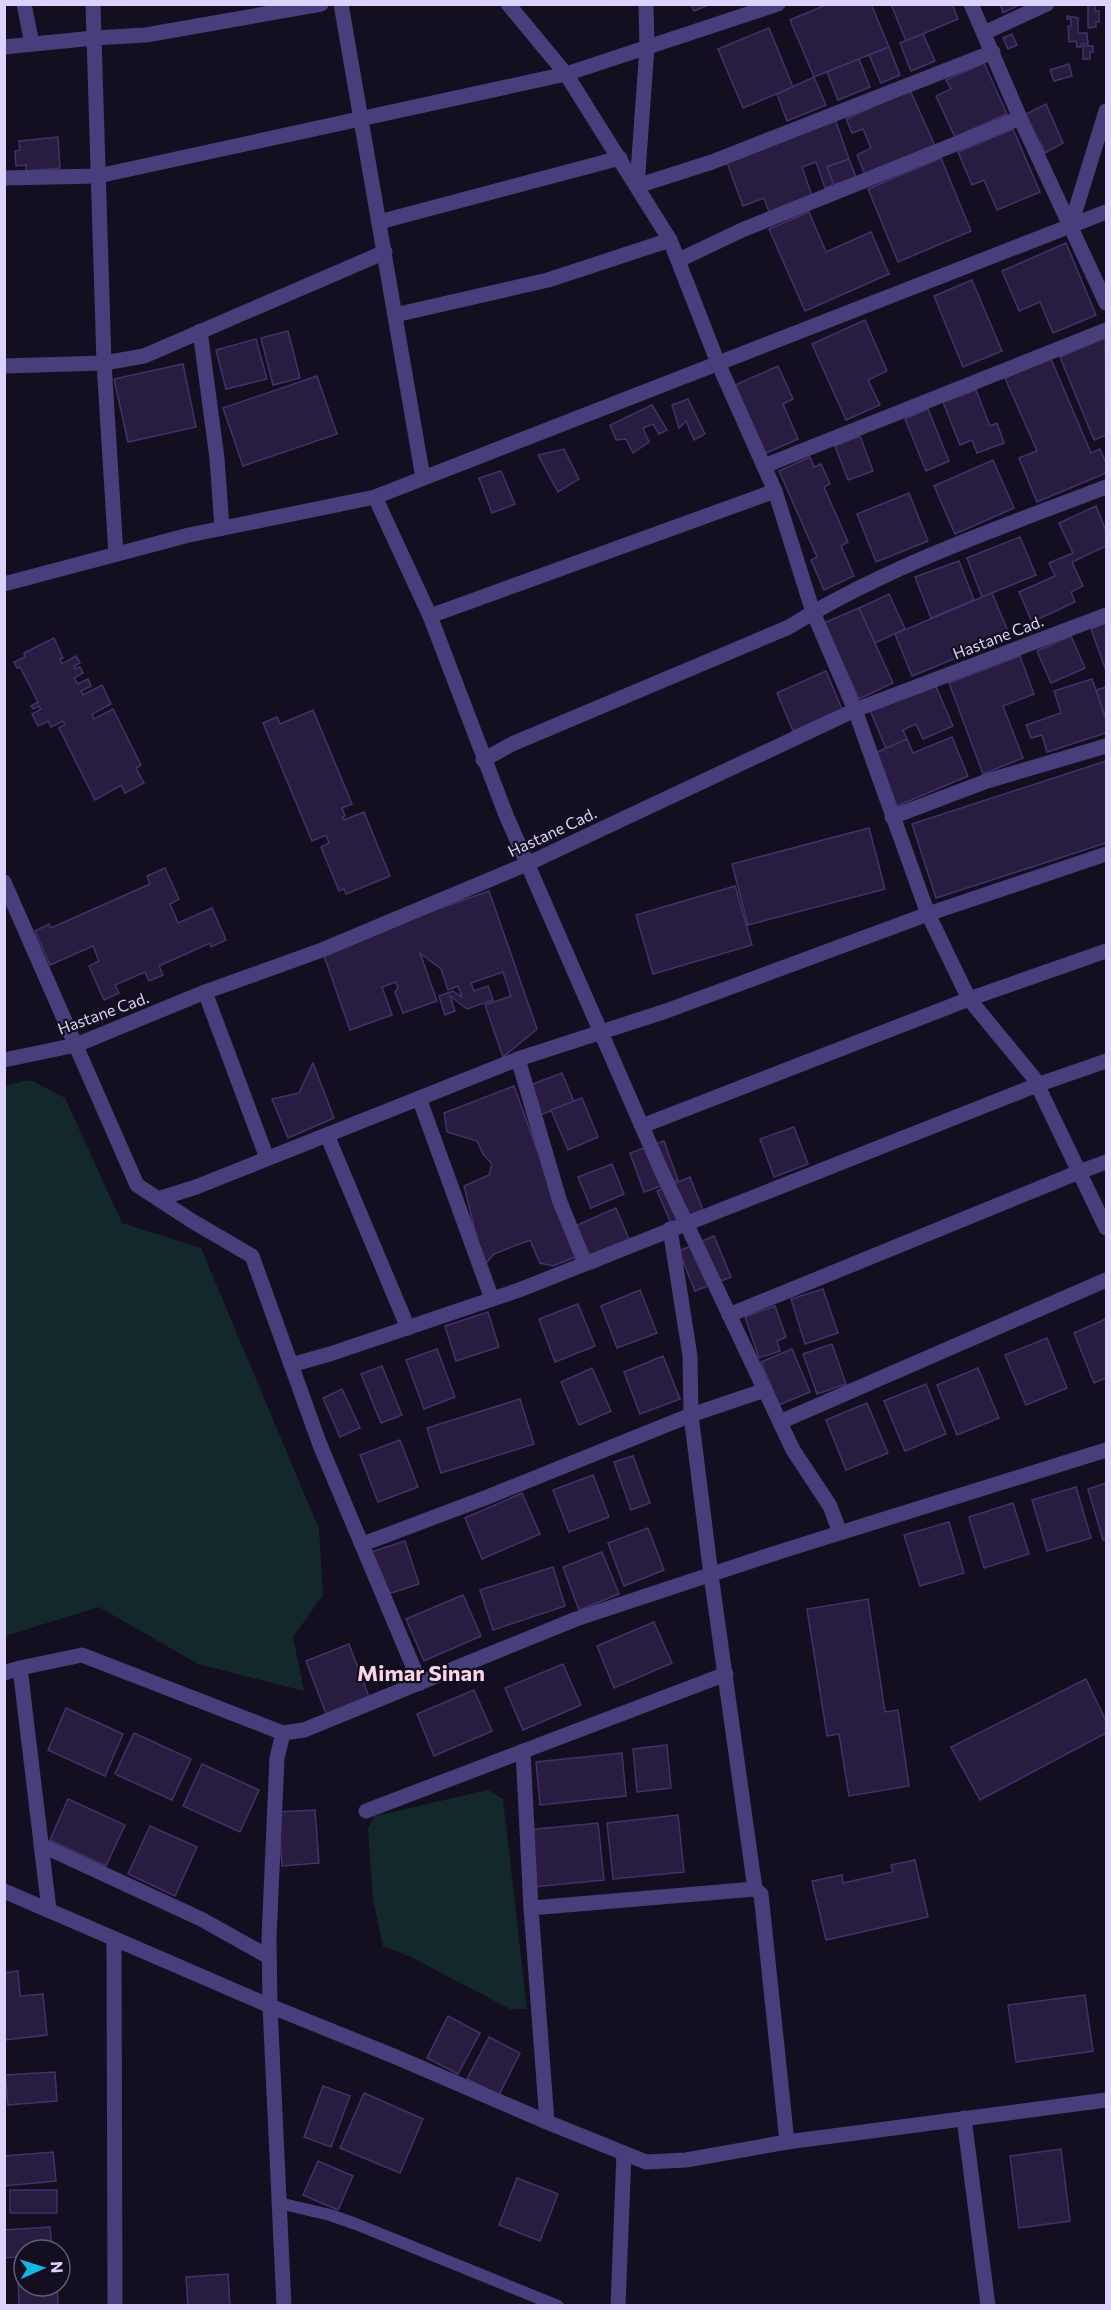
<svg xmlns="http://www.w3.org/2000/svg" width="1111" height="2310" viewBox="0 0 1111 2310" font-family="Commissioner,sans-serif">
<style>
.green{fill:#13282a}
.building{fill:#281d40;stroke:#43316a;stroke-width:1.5}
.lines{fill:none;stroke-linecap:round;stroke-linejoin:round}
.service{stroke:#483e7c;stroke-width:12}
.minor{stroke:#483e7c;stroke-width:15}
.tertiary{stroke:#483e7c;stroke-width:15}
.labels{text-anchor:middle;stroke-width:4.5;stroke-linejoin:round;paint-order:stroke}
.street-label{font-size:16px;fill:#dcd2fb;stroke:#140f20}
.district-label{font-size:22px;font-weight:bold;fill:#fbd4e8;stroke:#140f20}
</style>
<rect width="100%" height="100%" fill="#140f20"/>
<g class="green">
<path d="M30,1080L65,1098L122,1223L201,1248L319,1529L323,1595L293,1637L304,1691L198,1664L99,1607L5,1636L4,1086Z"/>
<path d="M488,1790L503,1799L527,2009H510L409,1956L383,1946L373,1900L368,1828L375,1816Z"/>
</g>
<g class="building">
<path d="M691,4H711L694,11Z"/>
<path d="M828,4H871L889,47L814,77L790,20Z"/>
<path d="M891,4H952L958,19L906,41Z"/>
<path d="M1000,4H1021L1003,13Z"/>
<path d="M1088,4H1101L1095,6V11H1099V22H1096V27L1088,28Z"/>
<path d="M1067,16L1078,18V33H1087L1088,44H1081V47H1077L1076,41L1069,42L1068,26H1071V19H1067Z"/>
<path d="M769,28L793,87L743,108L718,49Z"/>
<path d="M923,34L935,61L911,71L900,43Z"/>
<path d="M1012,34L1017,45L1008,49L1003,38Z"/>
<path d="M1083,46H1093V52H1090V59H1083Z"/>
<path d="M889,47L900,75L881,83L869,55Z"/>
<path d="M859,59L870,87L838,100L827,72Z"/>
<path d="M984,63L1007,114L955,137L936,96L951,89L946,80Z"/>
<path d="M1069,64L1072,76L1054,81L1050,70Z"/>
<path d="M814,77L826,105L787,121L777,94Z"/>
<path d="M910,90L936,148L867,179L857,155L871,148L863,129L852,133L846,119Z"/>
<path d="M1046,104L1063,143L1045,153L1040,141L1036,143L1024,115Z"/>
<path d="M835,119L849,159L827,167L834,185L825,188L816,162L802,167L812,196L769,212L764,198L743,206L726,160Z"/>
<path d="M1013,129L1040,192L997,210L984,180L972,185L958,152Z"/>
<path d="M58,137L60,168L26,171V165L16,166L15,151L20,150L19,141Z"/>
<path d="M941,158L971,231L898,262L868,189Z"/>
<path d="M849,159L856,177L834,185L827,167Z"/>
<path d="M809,212L826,252L871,232L889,274L805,311L769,229Z"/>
<path d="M1066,243L1096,315L1053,333L1040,302L1019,311L1002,271Z"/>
<path d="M972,280L1002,351L963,367L934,296Z"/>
<path d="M865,320L887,371L868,380L880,405L846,420L812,344Z"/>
<path d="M288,331L300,378L273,385L261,338Z"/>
<path d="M1105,338L1106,435L1094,440L1060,357Z"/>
<path d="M256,339L267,379L226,389L216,350Z"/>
<path d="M1051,359L1091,453L1100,449L1106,463V473L1037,502L1019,458L1037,451L1005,378Z"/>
<path d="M183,364L196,427L128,442L114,379Z"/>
<path d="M778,366L793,399L783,404L798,439L764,454L733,386Z"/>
<path d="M317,376L337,434L243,466L223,408Z"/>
<path d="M976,390L990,426L997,423L1004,443L977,453L972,440L960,445L943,402Z"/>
<path d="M688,399L705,434L694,440L686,421L679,428L672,405Z"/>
<path d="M652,405L667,430L659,434L653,424L643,428L649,442L633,453L626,439L616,440L610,425Z"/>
<path d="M928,409L949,461L926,471L905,419Z"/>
<path d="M860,436L873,471L848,480L835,446Z"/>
<path d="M564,449L579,479L558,492L538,455Z"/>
<path d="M810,457L814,467L821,464L830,484L824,487L848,542L841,546L854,576L824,590L811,560L817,557L779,471Z"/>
<path d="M993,460L1014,508L955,534L934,486Z"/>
<path d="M501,471L515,504L492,513L479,478Z"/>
<path d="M909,493L928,541L876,562L857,514Z"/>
<path d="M1096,506L1106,531V546L1072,562L1083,586L1071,592L1075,602L1032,622L1019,592L1055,576L1049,563L1073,553L1059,523Z"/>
<path d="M1020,537L1036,575L982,597L967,558Z"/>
<path d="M959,561L974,600L931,618L915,577Z"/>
<path d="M992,593L1010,636L912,676L895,634Z"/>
<path d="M889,594L905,629L875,643L859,608Z"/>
<path d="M859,608L893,683L859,699L824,623Z"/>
<path d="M1106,623V668H1105L1091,629Z"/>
<path d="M1071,636L1085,668L1051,683L1037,651Z"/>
<path d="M54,638L63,658L60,659L62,664L76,656L80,663L74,666L75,669L80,667L83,673L74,678L78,684L88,679L91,686L81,691L83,695L102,685L111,704L92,714L94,719L113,709L141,765L136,768L144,783L125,793L121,785L95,800L59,728L65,724L63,721L51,727L48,721L38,726L32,714L41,709L39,706L33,709L31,706L38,702L20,667L17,668L14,662L25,657L24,653Z"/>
<path d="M1020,656L1034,694L1003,706L1023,758L983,774L949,683Z"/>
<path d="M826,671L842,709L793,731L777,693Z"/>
<path d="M1092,679L1106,719V733L1047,752L1042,735L1031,738L1026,725L1061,713L1054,691Z"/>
<path d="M934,682L953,726L923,739L916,724L903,730L907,739L886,749L870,710Z"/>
<path d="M1106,687V719L1096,690Z"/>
<path d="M313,710L352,804L342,808L345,816L342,817L344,820L364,812L390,876L346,894L344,889L339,891L321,847L329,843L326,835L312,841L263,723L277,717L280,724Z"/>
<path d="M952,737L968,776L895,807L873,754L907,739L913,753Z"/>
<path d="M1106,761V843L936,898L912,824Z"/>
<path d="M869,828L885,889L748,925L732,864Z"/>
<path d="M165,868L179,899L170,904L178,923L212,908L226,940L211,947L210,943L159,966L163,975L149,981L145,972L115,985L119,993L104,1000L89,966L99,961L93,946L50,965L35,931L49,924L51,928L150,884L147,876Z"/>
<path d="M735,886L752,945L653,974L636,915Z"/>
<path d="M489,891L537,1029L503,1057L485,1005L511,996L503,972L471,983L474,991L488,986L493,1000L467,1009L450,996L455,1011L445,1015L439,996L453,991L462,997L458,986L448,990L441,969L420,953L437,1001L403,1013L395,992L398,988L396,982L382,987L392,1015L350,1030L322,950Z"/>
<path d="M313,1063L334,1118L288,1138L272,1099L299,1093Z"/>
<path d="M562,1073L574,1102L540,1115L528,1086Z"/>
<path d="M514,1086L576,1257L553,1266L540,1263L530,1240L494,1254L481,1269L479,1247L464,1186L489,1175L492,1164L483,1154L477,1141L447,1132L444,1113Z"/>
<path d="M582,1098L598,1137L568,1150L551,1110Z"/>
<path d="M794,1127L808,1164L774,1177L760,1139Z"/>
<path d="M664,1141L678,1180L644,1192L630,1153Z"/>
<path d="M612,1164L624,1194L591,1208L578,1177Z"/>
<path d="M690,1177L703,1210L671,1223L657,1191Z"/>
<path d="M616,1208L634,1251L592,1269L575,1226Z"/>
<path d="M714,1236L731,1277L695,1291L679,1251Z"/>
<path d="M823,1289L838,1333L805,1344L791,1299Z"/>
<path d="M640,1290L657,1333L617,1348L601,1306Z"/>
<path d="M578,1304L595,1346L555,1362L539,1319Z"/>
<path d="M775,1306L786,1337L777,1341L780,1351L759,1358L745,1317Z"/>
<path d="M488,1312L499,1347L456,1361L445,1326Z"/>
<path d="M1106,1319V1378L1094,1383L1074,1333Z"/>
<path d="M1047,1338L1067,1388L1026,1405L1005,1355Z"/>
<path d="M832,1344L846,1384L817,1394L803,1354Z"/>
<path d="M437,1349L455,1397L424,1409L406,1360Z"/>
<path d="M792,1349L810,1392L779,1405L761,1362Z"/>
<path d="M663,1356L680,1399L640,1414L624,1372Z"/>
<path d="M382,1366L402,1415L381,1423L361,1374Z"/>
<path d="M592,1368L611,1411L579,1425L561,1382Z"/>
<path d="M978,1368L999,1418L957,1435L937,1385Z"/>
<path d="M926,1384L946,1434L905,1451L884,1401Z"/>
<path d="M342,1389L360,1428L340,1437L323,1398Z"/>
<path d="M520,1399L534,1444L441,1473L427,1428Z"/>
<path d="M867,1403L888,1453L846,1470L826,1420Z"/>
<path d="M400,1440L418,1487L378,1502L360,1455Z"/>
<path d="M633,1456L650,1503L631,1510L614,1462Z"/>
<path d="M593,1475L609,1517L569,1532L553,1490Z"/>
<path d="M1106,1483V1539L1103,1540L1088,1489Z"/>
<path d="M1076,1487L1091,1538L1047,1551L1032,1500Z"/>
<path d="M522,1493L540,1534L482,1559L465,1518Z"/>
<path d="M1013,1503L1029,1554L984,1568L969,1517Z"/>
<path d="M949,1522L964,1573L920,1586L904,1535Z"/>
<path d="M648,1528L664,1570L624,1586L608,1543Z"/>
<path d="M405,1541L419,1584L385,1595L371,1552Z"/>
<path d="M602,1552L619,1594L579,1610L563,1567Z"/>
<path d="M553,1567L565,1606L493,1630L480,1590Z"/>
<path d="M463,1595L481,1636L424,1661L406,1619Z"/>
<path d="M868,1599L885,1712L898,1710L909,1786L849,1796L839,1734L827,1736L807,1609Z"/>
<path d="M654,1622L672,1663L614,1688L597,1646Z"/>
<path d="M349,1644L371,1702L328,1719L306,1661Z"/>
<path d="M563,1664L581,1705L523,1730L505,1688Z"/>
<path d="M1086,1679L1106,1721V1733L980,1800L951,1747Z"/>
<path d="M474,1690L492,1731L434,1756L417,1714Z"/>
<path d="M66,1708L123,1734L105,1776L48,1750Z"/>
<path d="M134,1733L191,1759L172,1800L115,1774Z"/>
<path d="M667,1745L671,1788L637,1792L633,1749Z"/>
<path d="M622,1753L626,1796L540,1805L536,1762Z"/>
<path d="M202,1764L259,1790L240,1832L183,1806Z"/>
<path d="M68,1799L125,1825L106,1866L50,1840Z"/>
<path d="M315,1810L319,1863L282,1866L278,1812Z"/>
<path d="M678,1815L684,1872L613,1879L607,1823Z"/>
<path d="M598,1823L604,1880L533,1887L527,1830Z"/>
<path d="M150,1826L197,1847L175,1896L128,1874Z"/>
<path d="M915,1860L928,1917L826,1940L812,1881L842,1875L843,1883L893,1872L891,1865Z"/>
<path d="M18,1971L20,1996L43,1994L47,2035L5,2040L4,1973Z"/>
<path d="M1085,1995L1093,2051L1016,2062L1008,2005Z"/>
<path d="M448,2016L480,2033L458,2074L427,2058Z"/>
<path d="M489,2037L520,2053L499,2095L467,2079Z"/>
<path d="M55,2072L57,2101L8,2105L5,2075Z"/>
<path d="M323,2086L350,2096L331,2147L304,2137Z"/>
<path d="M364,2093L423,2119L400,2173L340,2148Z"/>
<path d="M1061,2149L1070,2221L1019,2228L1010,2156Z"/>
<path d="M53,2152L56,2181L4,2186V2156Z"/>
<path d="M318,2161L353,2176L338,2210L303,2195Z"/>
<path d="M517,2178L558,2194L540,2241L499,2225Z"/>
<rect x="10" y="2190" width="47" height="23"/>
<path d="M50,2227L52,2250H24V2256L4,2258V2230Z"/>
<path d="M18,2274H24V2286H57L58,2306H19Z"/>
<path d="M228,2274L230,2306H188L186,2277Z"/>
</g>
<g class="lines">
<path class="service" d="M279,2203L330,2215L356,2224L558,2306"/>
<g class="minor">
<path d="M24,4L32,44"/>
<path d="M93,4L104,363L116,554"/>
<path d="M341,4L423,478"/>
<path d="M646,4L647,47L637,186L712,162L993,52"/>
<path d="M971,4L1020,118L1106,303"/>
<path d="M984,33L1047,4"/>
<path d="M4,47L94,38L146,35L321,4"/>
<path d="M4,178L98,176L566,74L778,4"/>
<path d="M379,222L620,158"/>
<path d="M1071,225L1106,111"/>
<path d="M679,260L742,230L1020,118"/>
<path d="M395,315L548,280L670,240"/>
<path d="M200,331L217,458L222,528"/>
<path d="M4,366L104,363L144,356L385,252"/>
<path d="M764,466L1106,330"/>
<path d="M375,497L430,616L506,815L661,1170L793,1450L830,1506L840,1533"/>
<path d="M430,616L775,491"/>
<path d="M483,760L512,744L789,627C887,566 999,528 1106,487"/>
<path d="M892,817L987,781L1106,746"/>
<path d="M205,992L267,1158"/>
<path d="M518,1059L560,1202L585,1263"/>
<path d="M4,1060L76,1045L205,992L322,950L527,864L855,710L1106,615"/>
<path d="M419,1098L492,1299"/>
<path d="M642,1126L969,999L1106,951"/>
<path d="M327,1135L408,1328"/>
<path d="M158,1199L196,1187L518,1059L666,1011L928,914L1106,854"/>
<path d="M670,1229L690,1356L691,1415L711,1575L755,1889L761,1894L787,2142"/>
<path d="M729,1315L1079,1172L1106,1162"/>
<path d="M291,1365L330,1354L519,1290L1037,1085L1106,1061"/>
<path d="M780,1422L1106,1280"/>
<path d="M363,1544L485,1498L691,1415L765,1390"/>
<path d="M20,1668L49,1910"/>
<path d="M283,1733L277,1758L269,1938L270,2006L284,2306"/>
<path d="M523,1751L531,1908L547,2122"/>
<path d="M366,1811L726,1674"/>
<path d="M41,1845L201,1919L269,1957"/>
<path d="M4,1891L270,2006L396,2057L547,2122L646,2162L686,2160L787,2142L1106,2100"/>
<path d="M531,1908L755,1889"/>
<path d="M114,1939L115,2306"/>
<path d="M964,2118L988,2306"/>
<path d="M618,2306L624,2153"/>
</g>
<g class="tertiary">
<path d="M508,4L566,74L670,240L718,363L775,491L813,612L855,710L928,914L969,999L1034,1078L1106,1228"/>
<path d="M4,584L189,535L375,497L1106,212"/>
<path d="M4,882L137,1185L192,1221L252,1256L320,1445L420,1683"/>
<path d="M4,1673L20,1668L82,1655L283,1733L304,1730L576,1619L782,1551L1106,1450"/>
</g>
</g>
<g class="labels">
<g class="street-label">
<text transform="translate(998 637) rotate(-21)" y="6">Hastane Cad.</text>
<text transform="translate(552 832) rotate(-25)" y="6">Hastane Cad.</text>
<text transform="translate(103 1013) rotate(-20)" y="6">Hastane Cad.</text>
</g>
<g class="district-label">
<text x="421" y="1681">Mimar Sinan</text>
</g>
</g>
<rect width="1111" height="2310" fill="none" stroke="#dcd2fb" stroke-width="12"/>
<g transform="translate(42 2268) rotate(87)"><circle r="28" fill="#140f20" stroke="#645d78" stroke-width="1.5"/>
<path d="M0-4.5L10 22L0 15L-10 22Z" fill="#13b7e6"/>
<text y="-9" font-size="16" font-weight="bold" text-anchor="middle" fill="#dcd2fb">N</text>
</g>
</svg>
